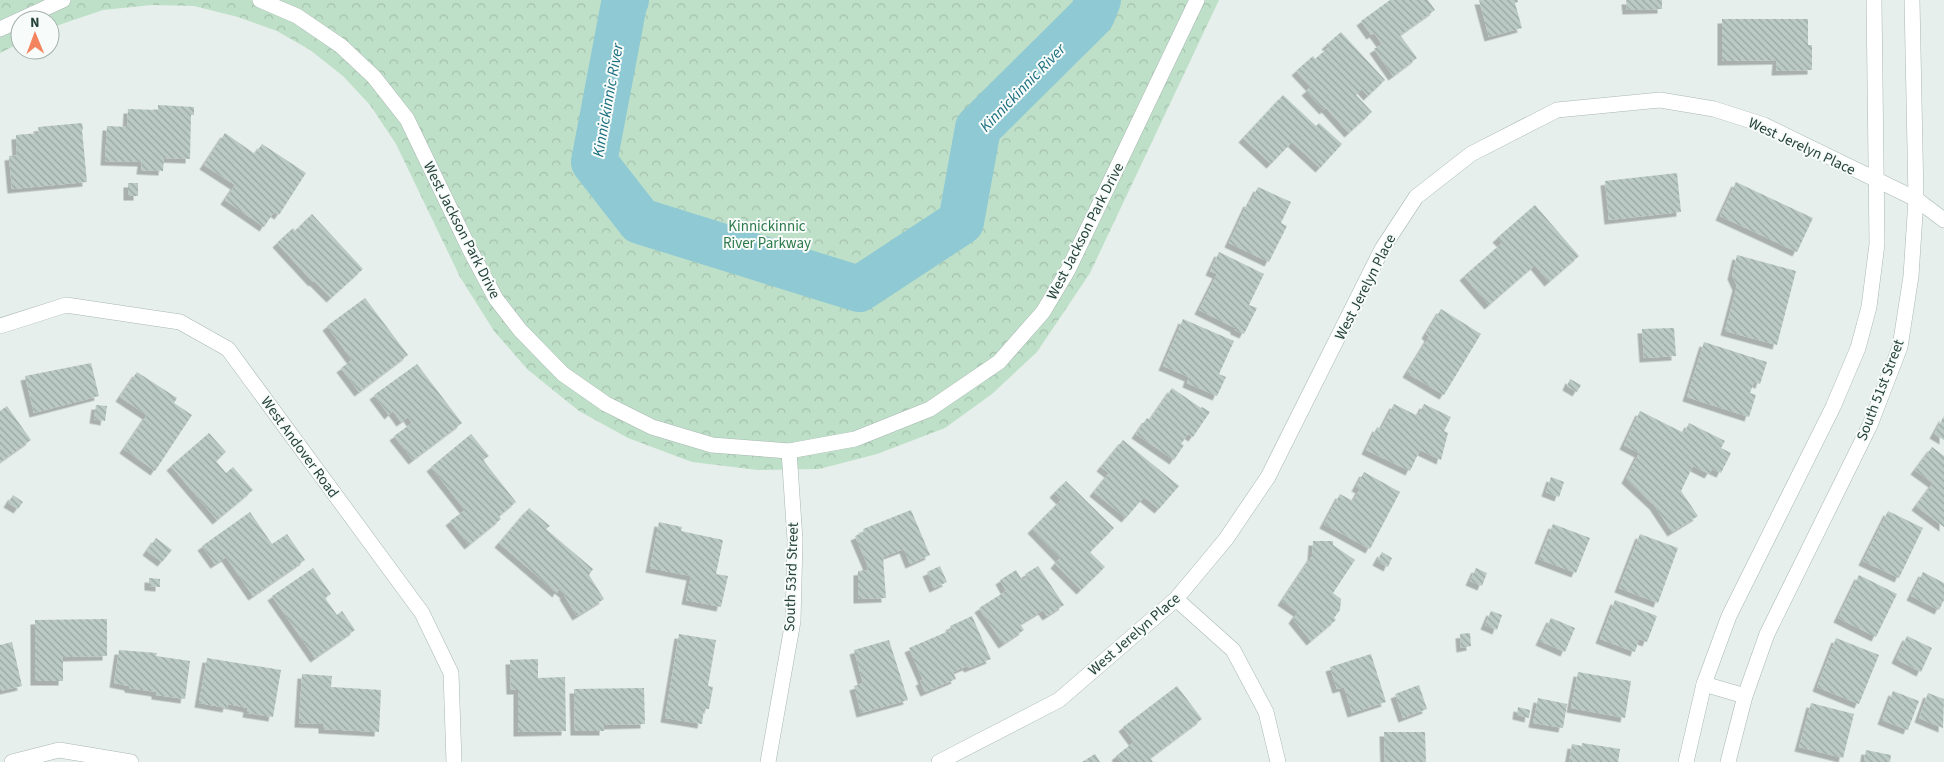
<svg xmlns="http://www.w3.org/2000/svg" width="1944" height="762" viewBox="0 0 1944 762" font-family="'Source Sans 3',sans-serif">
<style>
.park{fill:url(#park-crowns)}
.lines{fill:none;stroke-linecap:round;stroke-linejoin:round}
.river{stroke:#8ec9d4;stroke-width:46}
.building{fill:url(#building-back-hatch);filter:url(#shadow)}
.minor-casing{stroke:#a8b8b2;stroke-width:16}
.minor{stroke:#fff;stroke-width:15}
.labels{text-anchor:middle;stroke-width:4;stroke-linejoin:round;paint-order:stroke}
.street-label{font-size:15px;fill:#24423a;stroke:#f7fbf9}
.park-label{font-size:15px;fill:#2d7a4b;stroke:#f7fbf9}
.water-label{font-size:16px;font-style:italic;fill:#1c6f80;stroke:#f7fbf9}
</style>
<defs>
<pattern id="park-crowns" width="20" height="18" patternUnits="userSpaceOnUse" patternTransform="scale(1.25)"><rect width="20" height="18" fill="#bfe0c8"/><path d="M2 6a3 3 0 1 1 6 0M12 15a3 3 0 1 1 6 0" fill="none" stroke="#a4c1ad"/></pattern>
<pattern id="building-back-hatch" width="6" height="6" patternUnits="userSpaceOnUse" patternTransform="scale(1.25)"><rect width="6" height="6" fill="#bbcac4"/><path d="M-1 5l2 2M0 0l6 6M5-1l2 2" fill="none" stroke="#98a6a0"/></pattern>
<filter id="shadow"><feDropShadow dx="-4.5" dy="4.5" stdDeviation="0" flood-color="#0004"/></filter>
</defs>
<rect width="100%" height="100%" fill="#e6efeb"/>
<path class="park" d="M0,0H1219L1090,273L1037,352L992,394L945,428L877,454L819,469L758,470L692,462L628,438L579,411L527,369L494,331L460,277L396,144L370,105L343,76L310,50L277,31L238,17L194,6L152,5L103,10L50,28V20H20V43L0,53Z"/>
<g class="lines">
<path class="river" d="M626,0L624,4L594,162L640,221L859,289L961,222L978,128L1092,15L1098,0"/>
</g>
<g class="building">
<path d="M1390,0H1428L1435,10L1400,35L1417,58L1393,76L1374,49L1382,44L1374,33L1371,35L1361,21Z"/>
<path d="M1479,0H1518V2L1515,3L1522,28L1489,37Z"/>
<path d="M1626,0H1662V9L1627,10Z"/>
<path d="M1722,19H1808V45H1812V70L1776,71L1777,60L1722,61Z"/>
<path d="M1341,32L1385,80L1368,96L1362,89L1356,95L1372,112L1349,133L1326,108L1324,110L1306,91L1311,87L1296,71L1313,56L1315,59L1329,47L1326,45Z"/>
<path d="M1283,95L1316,126L1319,123L1342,144L1320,168L1292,142L1271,164L1243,138Z"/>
<path d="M158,105L194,107V115H191L190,159L164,158L163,171L141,170L142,162L105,161L107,126L127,127L128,109L158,110Z"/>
<path d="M82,123L83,130H82L87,182L12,189L9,156L17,155L16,135L39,133L38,127Z"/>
<path d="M225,133L255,154L262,144L306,173L279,215L274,212L264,227L225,200L235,185L204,165Z"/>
<path d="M1677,173L1681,212L1609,220L1605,181Z"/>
<path d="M1736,182L1813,218L1797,252L1720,216Z"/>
<rect x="128" y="183" width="10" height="13"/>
<path d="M1258,187L1291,202L1281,223L1287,226L1269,262L1229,243L1248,202L1250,203Z"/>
<path d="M1535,205L1579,256L1549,282L1535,265L1489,305L1464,276L1502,243L1497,238Z"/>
<path d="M312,214L363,269L331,298L314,281L313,282L277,243L293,228L295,231Z"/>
<path d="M1219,252L1264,274L1249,305L1257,308L1244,334L1235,330V328L1199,310L1217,274L1210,271Z"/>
<path d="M1737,255L1796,271L1777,345L1725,331L1737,286L1732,275Z"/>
<path d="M365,298L408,355L359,392L341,368L352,360L327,326Z"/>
<path d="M1441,309L1481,334L1444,395L1407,373L1429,337L1426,334Z"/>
<path d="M1183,319L1234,341L1219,374L1226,377L1217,396L1187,383L1189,377L1163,366Z"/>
<path d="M1674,328L1676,356L1644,358L1642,329Z"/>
<path d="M1704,342L1767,362L1760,384L1754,382L1750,393L1756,395L1749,417L1687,397Z"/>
<path d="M91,363L99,396L34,413L25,376Z"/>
<path d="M417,364L462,423L413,460L394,436L412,423L408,417L401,422L393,411L389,415L374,395Z"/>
<path d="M137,372L177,398L174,403L192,415L155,471L124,449L147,415L120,397Z"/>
<path d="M1570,379L1581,385L1577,392L1567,386Z"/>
<path d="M1172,388L1201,408L1202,407L1210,412L1193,437L1188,434L1181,444L1184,445L1174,460L1136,434L1147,418L1150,420Z"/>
<path d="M1394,404L1418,416L1424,404L1451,417L1444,431L1448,433L1441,460L1420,450L1410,471L1366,450L1377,427L1381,429Z"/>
<path d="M96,405L107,406L105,421L94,419Z"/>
<path d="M7,406L31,440L0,462V411Z"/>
<path d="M1640,411L1684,433L1689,423L1725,441L1721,448L1731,453L1721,473L1712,469L1709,474L1693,466L1681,491L1698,516L1672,532L1654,505L1626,479L1639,453L1624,445Z"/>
<path d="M1944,416V440L1934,434Z"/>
<path d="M209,433L226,452L216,461L226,473L233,467L253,490L217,520L171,466Z"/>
<path d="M471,434L489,456L483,460L516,502L499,516L501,519L469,545L450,521L465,510L431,467Z"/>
<path d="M1123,440L1179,486L1159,509L1144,497L1126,518L1094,492L1109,473L1101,467Z"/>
<path d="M1932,447L1944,456V527L1916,506L1933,483L1915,470Z"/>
<path d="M1364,472L1400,492L1370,549L1324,524L1340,494L1353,501L1360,489L1356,487Z"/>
<path d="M1551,477L1564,482L1559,497L1546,492Z"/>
<path d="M1066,481L1114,528L1090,552L1105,567L1081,590L1055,564L1060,558L1032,529L1061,500L1054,493Z"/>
<path d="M13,495L23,502L18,509L8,503Z"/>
<path d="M529,508L550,526L546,529L593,569L589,575L604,599L577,616L564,595L565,594L559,589L557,593L499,543Z"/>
<path d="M911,510L930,555L910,564L904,549L883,557L886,598L858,599V571L868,570L867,564L855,536L864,532L863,529Z"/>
<path d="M1888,511L1923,528L1899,578L1863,561Z"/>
<path d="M250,512L272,544L287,534L305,560L253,596L226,557L215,564L202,546Z"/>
<path d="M659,522L682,527L681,531L723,540L716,574L728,576L721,607L686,600L691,576L650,568Z"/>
<path d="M1553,524L1590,538L1576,573L1539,559Z"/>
<path d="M1640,534L1678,548L1658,603L1619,588Z"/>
<path d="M156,538L172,550L162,562L147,551Z"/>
<path d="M1313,541H1333V545L1355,560L1333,593L1341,599L1340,610L1334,618L1336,620L1311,641L1293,619L1298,612L1282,601L1312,556Z"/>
<path d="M1382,552L1392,558L1388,567L1377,561Z"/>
<path d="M940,566L947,582L934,588L927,572Z"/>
<path d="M1038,566L1064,605L1047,616L1043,610L1020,624L1024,630L1003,644L979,608L1006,591L1000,580L1016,570L1022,580L1027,577L1025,574Z"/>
<path d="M313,568L331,594L325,598L337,615L342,611L355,630L315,658L272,596Z"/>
<path d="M1476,568L1487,573L1482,586L1470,581Z"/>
<path d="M1923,572L1944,583V600L1939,610L1911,596Z"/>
<path d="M1859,575L1897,594L1876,637L1838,618Z"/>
<path d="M149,578L160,579V587L149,586Z"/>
<path d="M1615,600L1657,616L1647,642L1639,639L1635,652L1600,639Z"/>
<path d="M1491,611L1502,615L1497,630L1485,625Z"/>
<path d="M972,616L991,659L969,668L967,666L953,672L956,679L925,692L920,681L923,680L909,648L951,630L950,626Z"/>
<path d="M1551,618L1575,628L1565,652L1540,641Z"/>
<path d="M107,619V656L63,657V681H35V620Z"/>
<path d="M1470,633L1471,646L1461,648L1460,634Z"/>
<path d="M679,634L716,640L708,686L713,687L709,709H704L702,724L665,718Z"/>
<path d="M1907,636L1932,648L1921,672L1896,659Z"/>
<path d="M1836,638L1879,655L1859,704L1817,687Z"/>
<path d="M889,640L908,700L861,713L854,686L863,683L854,650Z"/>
<path d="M12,642L22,686L0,691V645Z"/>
<path d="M119,650L157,653L156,656L190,661L185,699L156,695V692L129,688V686L114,683Z"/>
<path d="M1371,654L1386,702L1352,713L1344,687L1337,689L1330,667Z"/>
<path d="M207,658L281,670L273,717L247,713L248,708L228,704L227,708L199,703Z"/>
<path d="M538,659V678L565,677L566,731L518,732V690H511L510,660Z"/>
<path d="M1578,672L1631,681L1625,718L1571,708Z"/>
<path d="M302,674L332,676L331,687L381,690L379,732L323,729V724L299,723Z"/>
<path d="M1419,685L1427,709L1403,718L1395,694Z"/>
<path d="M1177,686L1202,719L1150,758L1153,762H1121L1116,756L1134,742L1123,727Z"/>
<path d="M644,688L645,724L604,725V731H575L574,689Z"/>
<path d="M1893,691L1919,701L1908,730L1882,720Z"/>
<path d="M1928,693L1944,699L1943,728L1919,718Z"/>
<path d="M1538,698L1567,704L1563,728L1533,723Z"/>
<path d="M1811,703L1854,714L1843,758L1799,747Z"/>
<path d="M1518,707L1530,710L1529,718L1517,715Z"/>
<path d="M1384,732H1425L1426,762H1385Z"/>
<path d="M1582,743L1620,749L1618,762H1569L1572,744L1582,746Z"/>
<path d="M1866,750L1891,755L1890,762H1864Z"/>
<path d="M1095,754L1100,762H1082Z"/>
</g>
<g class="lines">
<defs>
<g id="minor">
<path d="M260,0L297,16L341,46L374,77L407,119L470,250L496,299L520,330L563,374L606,404L652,427L712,445L789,451L855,439L930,409L999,362L1043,312L1068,270L1197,0"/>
<path d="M0,29L63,0"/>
<path d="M0,326L66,305L180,322L228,349L422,613L451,673L454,762"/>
<path d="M1176,599L1233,650L1266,712L1278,762"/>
<path d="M1704,684L1745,696"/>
<path d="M12,762L59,750L131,762"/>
<path d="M768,762L793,621L795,540L789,451"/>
<path d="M939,762L1059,700L1176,599L1226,539L1268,477L1382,249L1416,197L1471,154L1557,110L1660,100L1714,109L1764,125L1916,199L1944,220"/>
<path d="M1686,762L1704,684L1729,616L1833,407L1858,348L1869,307L1877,244L1874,0"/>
<path d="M1728,762L1745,696L1767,634L1870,425L1900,347L1911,276L1916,199L1912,0"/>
</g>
</defs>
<use href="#minor" class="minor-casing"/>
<use href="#minor" class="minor"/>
</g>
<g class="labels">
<g class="street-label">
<text transform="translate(1802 146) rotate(25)" y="5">West Jerelyn Place</text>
<text transform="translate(462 230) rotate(63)" y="5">West Jackson Park Drive</text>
<text transform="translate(1085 231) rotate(-63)" y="5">West Jackson Park Drive</text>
<text transform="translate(1365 287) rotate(-63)" y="5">West Jerelyn Place</text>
<text transform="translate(1880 390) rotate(-69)" y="5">South 51st Street</text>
<text transform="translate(300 447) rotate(54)" y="5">West Andover Road</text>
<text transform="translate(791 577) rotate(-88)" y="5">South 53rd Street</text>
<text transform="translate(1134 634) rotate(-41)" y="5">West Jerelyn Place</text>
</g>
<g class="park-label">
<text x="767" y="231">Kinnickinnic<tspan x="767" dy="17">River Parkway</tspan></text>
</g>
<g class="water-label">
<text transform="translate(1022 87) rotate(-46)" y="6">Kinnickinnic River</text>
<text transform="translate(607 100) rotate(-80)" y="6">Kinnickinnic River</text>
</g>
</g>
<g transform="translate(35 35) rotate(359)"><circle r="24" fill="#f7fbf9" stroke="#a3b1ad"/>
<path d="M0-4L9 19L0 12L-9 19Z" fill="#f4845f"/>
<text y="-8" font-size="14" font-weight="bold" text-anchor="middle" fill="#24423a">N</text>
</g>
</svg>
